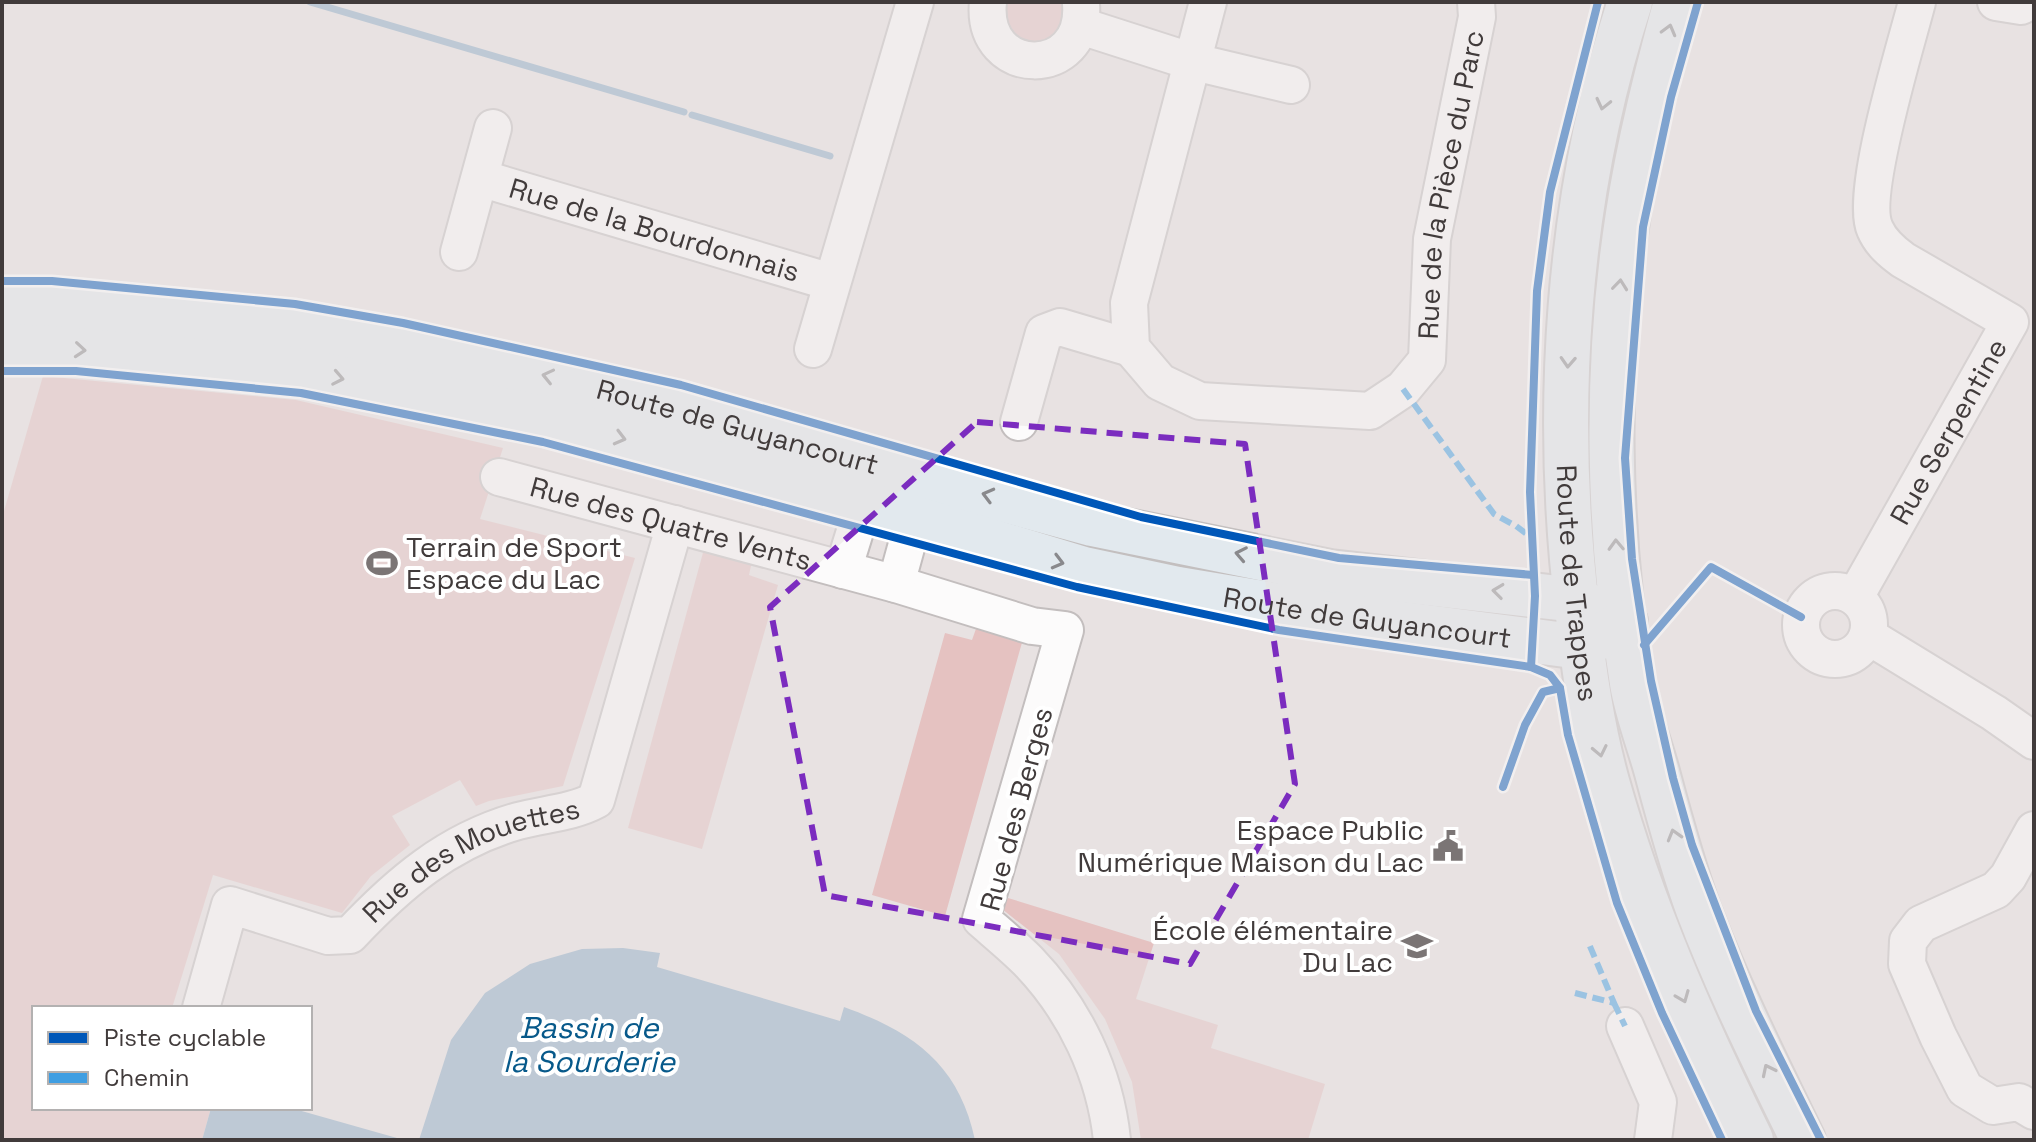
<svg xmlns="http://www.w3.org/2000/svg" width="2036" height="1142" viewBox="0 0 2036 1142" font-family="'Space Grotesk',sans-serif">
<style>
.green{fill:#e5c2c1}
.water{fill:#8cabc5}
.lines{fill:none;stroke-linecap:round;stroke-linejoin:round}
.stream{stroke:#8cabc5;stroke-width:7}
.minor-casing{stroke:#c3bebe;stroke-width:40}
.major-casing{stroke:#c3bfbf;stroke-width:48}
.minor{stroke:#fcfbfb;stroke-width:36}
.major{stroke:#e2e9ee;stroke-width:44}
.quiet{stroke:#3f9ee2;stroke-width:6;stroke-dasharray:12 6;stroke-linecap:butt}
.cycleway-casing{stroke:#fff;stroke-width:13}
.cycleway{stroke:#0057b8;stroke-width:8}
.oneway{stroke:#89898c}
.marked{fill:none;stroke:#7b2cbf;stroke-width:6;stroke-dasharray:16 10;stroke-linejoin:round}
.labels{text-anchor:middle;stroke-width:8;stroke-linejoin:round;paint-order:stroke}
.street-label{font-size:28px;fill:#413b3b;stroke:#fff}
.poi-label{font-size:28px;fill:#413b3b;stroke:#fff;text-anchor:end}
.water-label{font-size:30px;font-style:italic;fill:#07598a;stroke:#fff}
</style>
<rect width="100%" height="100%" fill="#e8e2e2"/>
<g class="green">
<path d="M1002,2H1068L1070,11L1048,48L1006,36Z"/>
<path d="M43,376L296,400L503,448L480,519L635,558L563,786L489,801L476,806L460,780L392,816L410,845L371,876L342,913L213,875L172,1008H34V1108H211L202,1140H2V518Z"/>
<path d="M704,549L752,561L749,575L778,585L702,849L628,828Z"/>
<path d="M977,626L1023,639L945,916L872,895L945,633L972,640Z"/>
<path d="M1008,898L1154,943L1136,999L1218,1025L1211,1048L1325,1084L1308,1140H1141L1132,1082L1105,1019L1059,954L1002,909Z"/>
</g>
<g class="water">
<path d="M623,948L660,953L657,967L840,1021L844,1007C913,1032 959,1064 975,1140H419L451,1040L485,993L530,964L582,949Z"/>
<path d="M211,1108H291L404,1140H202Z"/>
</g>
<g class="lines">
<g class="stream">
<path d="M310,2L684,112"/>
<path d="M692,115L830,156"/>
</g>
<defs>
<g id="minor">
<path d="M988,2C980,79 1087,80 1081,4"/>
<path id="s1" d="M1208,2L1129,303L1131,348L1160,382L1200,401L1370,411L1403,389L1427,360L1432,239L1477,17L1476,2"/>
<path d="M1996,2L2021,6L2023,2"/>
<path d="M1081,26L1190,61L1291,85"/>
<path id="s2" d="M480,178L831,282"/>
<path d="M459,252L493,128"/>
<path d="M813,349L915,2"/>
<path d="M1019,422L1044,333L1060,327L1131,348"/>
<path id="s3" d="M499,477L896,584L1032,626L1065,630L981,919C997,933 1013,946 1028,961C1075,1010 1105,1073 1112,1140"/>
<path d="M843,570L856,528L858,501L867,475"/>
<path d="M896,584L921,493"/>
<circle cx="1835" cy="625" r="34"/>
<path id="s4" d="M1855,597L2010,322L1903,260C1892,252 1881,243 1875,229C1859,195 1906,45 1917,2"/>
<path d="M1868,636L1994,713L2034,741"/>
<path d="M2034,830L2008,877L1996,890L1921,924L1908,941L1907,964L1938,1036L1965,1089L1993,1106L2019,1102L2034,1111"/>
<path id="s5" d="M201,1008L230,905L328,936L350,935C399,883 448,841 518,821C544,814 572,813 596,800L675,524"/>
<path d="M1625,1026L1658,1102L1653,1140"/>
</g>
<g id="major">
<path id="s6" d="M1630,2C1566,198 1553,413 1578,616C1584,672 1592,728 1607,782C1642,907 1694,1024 1751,1140"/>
<path d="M1676,2C1657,72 1639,142 1628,214C1604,368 1607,529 1632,683C1637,714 1650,745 1658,776C1670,821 1682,865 1698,909C1728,988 1766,1064 1803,1140"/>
<path id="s7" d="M2,305L47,306L293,327L550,375L1092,524L1330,572L1576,600L1625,622"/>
<path id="s8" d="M2,346L50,348L292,369L545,418L858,501L1084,569L1178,589L1334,615L1581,647L1625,622"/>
</g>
</defs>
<use href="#minor" class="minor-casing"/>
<use href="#major" class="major-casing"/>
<use href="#minor" class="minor"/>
<use href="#major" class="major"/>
<g class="quiet">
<path d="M1403,389L1494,514L1516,526L1532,538"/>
<path d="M1575,993L1614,1003L1589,944"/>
<path d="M1614,1003L1625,1026"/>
</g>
<defs>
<g id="cycleway">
<path d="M1698,2L1671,97L1643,227L1625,458L1632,559L1651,681L1673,778L1692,845L1756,1011L1821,1140"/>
<path d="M2,281H52L295,304L403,323L681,385L1141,517L1339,558L1533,575"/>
<path d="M2,371H76L301,393L543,442L1077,587L1279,630L1531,667L1550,675L1560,688L1568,735L1617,903L1662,1013L1722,1140"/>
<path d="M1644,645L1711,567L1801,617"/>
<path d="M1531,667L1535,596L1530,492L1537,291L1550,192L1598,2"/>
<path d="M1503,787L1525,725L1543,692L1560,688"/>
</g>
</defs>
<use href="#cycleway" class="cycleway-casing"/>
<use href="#cycleway" class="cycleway"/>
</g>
<defs><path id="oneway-chevron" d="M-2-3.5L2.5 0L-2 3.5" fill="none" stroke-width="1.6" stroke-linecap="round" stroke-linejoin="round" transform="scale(2)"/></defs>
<g class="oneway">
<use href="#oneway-chevron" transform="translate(1669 30) rotate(-75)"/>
<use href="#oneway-chevron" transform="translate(1603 104) rotate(103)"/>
<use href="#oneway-chevron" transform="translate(1620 285) rotate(-84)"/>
<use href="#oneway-chevron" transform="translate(80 350) rotate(5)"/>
<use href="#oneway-chevron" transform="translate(1568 362) rotate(93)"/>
<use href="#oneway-chevron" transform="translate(548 376) rotate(-167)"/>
<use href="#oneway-chevron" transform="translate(338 378) rotate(11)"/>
<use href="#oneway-chevron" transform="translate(620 438) rotate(15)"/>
<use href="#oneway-chevron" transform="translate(988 495) rotate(-165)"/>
<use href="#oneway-chevron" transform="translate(1616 545) rotate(-92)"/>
<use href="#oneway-chevron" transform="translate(1241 554) rotate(-169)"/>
<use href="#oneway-chevron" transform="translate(1058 562) rotate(15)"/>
<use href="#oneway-chevron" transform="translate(1498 591) rotate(-173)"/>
<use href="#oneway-chevron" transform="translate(1600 751) rotate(78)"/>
<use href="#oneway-chevron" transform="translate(1674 835) rotate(-106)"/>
<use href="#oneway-chevron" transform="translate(1683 997) rotate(68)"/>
<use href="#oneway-chevron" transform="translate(1768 1070) rotate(-116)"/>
</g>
<path d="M0 0H2036V1142H0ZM977,422L1245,444L1295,784L1190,964L825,895L770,607Z" fill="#e8e2e2" fill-opacity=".55" fill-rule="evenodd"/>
<path class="marked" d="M977,422L1245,444L1295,784L1190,964L825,895L770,607Z"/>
<defs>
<symbol id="stadium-bare" viewBox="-9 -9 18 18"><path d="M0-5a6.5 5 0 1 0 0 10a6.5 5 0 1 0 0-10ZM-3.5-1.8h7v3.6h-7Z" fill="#7b7575" stroke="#fff" stroke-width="2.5" paint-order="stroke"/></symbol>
<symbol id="civic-bare" viewBox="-9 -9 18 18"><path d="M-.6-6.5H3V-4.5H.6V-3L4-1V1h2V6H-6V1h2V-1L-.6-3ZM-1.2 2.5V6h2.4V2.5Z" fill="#7b7575" stroke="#fff" stroke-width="2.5" paint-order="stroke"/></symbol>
<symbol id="school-bare" viewBox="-9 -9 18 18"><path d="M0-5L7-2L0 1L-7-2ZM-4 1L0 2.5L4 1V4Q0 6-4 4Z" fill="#7b7575" stroke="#fff" stroke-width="2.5" paint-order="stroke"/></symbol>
</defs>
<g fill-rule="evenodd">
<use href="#stadium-bare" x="360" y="541" width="44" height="44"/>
<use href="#civic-bare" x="1426" y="824" width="44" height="44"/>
<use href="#school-bare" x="1395" y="924" width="44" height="44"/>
</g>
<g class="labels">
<g class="street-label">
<text dy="10" stroke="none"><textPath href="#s1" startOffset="870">Rue de la Pièce du Parc</textPath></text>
<text dy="10" stroke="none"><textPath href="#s2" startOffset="182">Rue de la Bourdonnais</textPath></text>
<text dy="10" stroke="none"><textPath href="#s7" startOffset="748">Route de Guyancourt</textPath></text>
<text dy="10" stroke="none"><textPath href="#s4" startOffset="190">Rue Serpentine</textPath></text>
<text dy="10" stroke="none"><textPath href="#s3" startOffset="178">Rue des Quatre Vents</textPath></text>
<text dy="10" stroke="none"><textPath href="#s6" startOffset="588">Route de Trappes</textPath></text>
<text dy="10" stroke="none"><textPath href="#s8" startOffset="1396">Route de Guyancourt</textPath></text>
<text transform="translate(1016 809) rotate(-75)" y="10">Rue des Berges</text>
<text dy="10" stroke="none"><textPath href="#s5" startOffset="378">Rue des Mouettes</textPath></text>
</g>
<g class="poi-label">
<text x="406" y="557" text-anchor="start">Terrain de Sport<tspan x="406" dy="32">Espace du Lac</tspan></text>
<text x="1424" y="840">Espace Public<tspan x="1424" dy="32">Numérique Maison du Lac</tspan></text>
<text x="1393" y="940">École élémentaire<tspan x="1393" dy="32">Du Lac</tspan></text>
</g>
<g class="water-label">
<text x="589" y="1038">Bassin de<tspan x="589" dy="34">la Sourderie</tspan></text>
</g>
</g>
<rect width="2036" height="1142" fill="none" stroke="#413b3b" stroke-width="8"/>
<rect x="32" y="1006" width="280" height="104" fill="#ffffff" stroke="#b3b1b1" stroke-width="2"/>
<rect x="48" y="1032" width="40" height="12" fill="#0057b8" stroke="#b3b1b1" stroke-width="2"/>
<text x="104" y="1046" font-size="24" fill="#413b3b">Piste cyclable</text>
<rect x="48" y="1072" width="40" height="12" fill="#3f9ee2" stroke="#b3b1b1" stroke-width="2"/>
<text x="104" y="1086" font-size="24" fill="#413b3b">Chemin</text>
</svg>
